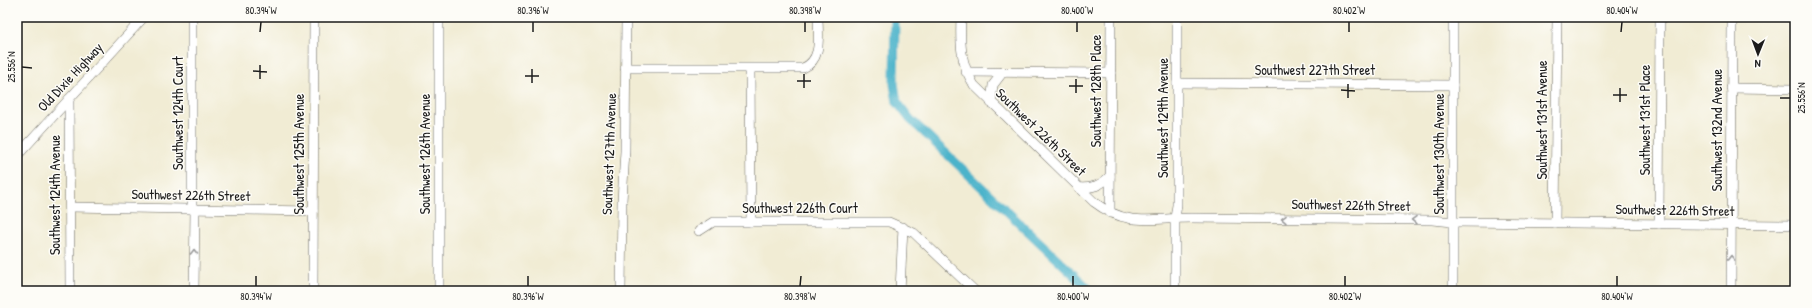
<svg xmlns="http://www.w3.org/2000/svg" width="1812" height="308" viewBox="0 0 1812 308" font-family="'Patrick Hand',sans-serif">
<style>
.lines{fill:none;stroke-linecap:round;stroke-linejoin:round}
.canal{stroke:#4bb3ca;stroke-width:9}
.minor-casing{stroke:#67655c;stroke-width:10}
.minor{stroke:#fff;stroke-width:9}
.oneway{stroke:#999}
.ticks{fill:none;stroke:#1c1c1c;stroke-width:1.5}
.labels{text-anchor:middle;stroke-width:3;stroke-linejoin:round;paint-order:stroke}
.street-label{font-size:14px;fill:#1c1c1c;stroke:#fdfcf7}
.neatline{fill:none;stroke:#1c1c1c;stroke-width:1.5}
.ticks-label{font-size:10px;text-anchor:middle;fill:#1c1c1c}
</style>
<rect width="100%" height="100%" fill="#fdfcf7"/>
<filter id="ink" filterUnits="userSpaceOnUse"><feTurbulence type="fractalNoise" baseFrequency=".025" numOctaves="2"/><feDisplacementMap in="SourceGraphic" scale="8" xChannelSelector="R" yChannelSelector="G"/><feConvolveMatrix kernelMatrix="1 2 1 2 8 2 1 2 1" color-interpolation-filters="sRGB"/></filter>
<filter id="wash" filterUnits="userSpaceOnUse"><feTurbulence type="fractalNoise" baseFrequency=".012" numOctaves="4" result="noise"/><feDisplacementMap in="SourceGraphic" scale="16" xChannelSelector="R" yChannelSelector="G"/><feGaussianBlur stdDeviation="0.9" result="paint"/><feColorMatrix in="noise" values="0 0 0 0 0 0 0 0 0 0 0 0 0 0 0 0 0 1.4 0 .05"/><feComposite in="paint" operator="in"/></filter>
<g filter="url(#wash)">
<rect width="100%" height="100%" fill="#f1ecd4"/>
<g class="lines">
<path class="canal" d="M895,17L894,84L897,102L910,119L1091,291"/>
</g>
</g>
<g filter="url(#ink)">
<g class="lines">
<defs>
<g id="minor">
<path d="M439,17V291"/>
<path d="M961,17C960,42 960,63 974,85L1094,202C1128,228 1152,218 1191,218L1432,220L1453,222L1795,225"/>
<path d="M625,68H803C823,60 818,35 818,17"/>
<path d="M750,69L751,222"/>
<path d="M966,72L1111,73"/>
<path d="M1177,83L1453,85"/>
<path d="M1731,88L1795,89"/>
<path d="M69,99L70,291"/>
<path d="M991,103L993,85L1003,72"/>
<path d="M17,156L144,17"/>
<path d="M1079,188C1093,188 1100,186 1110,176"/>
<path d="M70,207L313,211"/>
<path d="M192,209V17"/>
<path d="M1110,213L1111,17"/>
<path d="M1555,223L1557,17"/>
<path d="M1659,224L1660,17"/>
<path d="M699,231L713,222H889L914,233L975,291"/>
<path d="M194,291L195,209"/>
<path d="M313,291L314,17"/>
<path d="M621,291L622,201L625,151L626,17"/>
<path d="M900,291L903,227"/>
<path d="M1175,291V218L1177,205V17"/>
<path d="M1453,291V17"/>
<path d="M1731,291L1732,17"/>
</g>
</defs>
<use href="#minor" class="minor-casing"/>
<use href="#minor" class="minor"/>
</g>
<defs><path id="oneway-chevron" d="M-2-3.5L2.5 0L-2 3.5" fill="none" stroke-width="1.6" stroke-linecap="round" stroke-linejoin="round"/></defs>
<g class="oneway">
<use href="#oneway-chevron" transform="translate(1284 219) rotate(-179)"/>
<use href="#oneway-chevron" transform="translate(1414 220) rotate(-179)"/>
<use href="#oneway-chevron" transform="translate(194 252) rotate(-90)"/>
<use href="#oneway-chevron" transform="translate(1731 258) rotate(-90)"/>
</g>
</g>
<path class="ticks" d="M260,32L261,22M533,32V22M805,32V22M1077,32V22M1349,32V22M1621,32L1622,22M22,67L32,68M253,71L267,72M525,76H539M260,79V65M797,81H811M532,83V69M1069,86H1083M804,88V74M1341,90L1355,91M1076,93V79M1613,95H1627M1348,98V84M1780,98H1790M1620,102V88M256,286V276M528,286V276M800,286L801,276M1073,286V276M1345,286V276M1617,286V276"/>
<g class="labels">
<g class="street-label">
<text x="1315" y="75">Southwest 227th Street</text>
<text transform="translate(70 77) rotate(-47)" y="5">Old Dixie Highway</text>
<text transform="translate(1096 91) rotate(-90)" y="5">Southwest 128th Place</text>
<text transform="translate(178 113) rotate(-90)" y="5">Southwest 124th Court</text>
<text transform="translate(1163 118) rotate(-90)" y="5">Southwest 129th Avenue</text>
<text transform="translate(1542 120) rotate(-90)" y="5">Southwest 131st Avenue</text>
<text transform="translate(1645 120) rotate(-90)" y="5">Southwest 131st Place</text>
<text transform="translate(1717 130) rotate(-90)" y="5">Southwest 132nd Avenue</text>
<text transform="translate(1041 132) rotate(44)" y="5">Southwest 226th Street</text>
<text transform="translate(299 154) rotate(-90)" y="5">Southwest 125th Avenue</text>
<text transform="translate(425 154) rotate(-90)" y="5">Southwest 126th Avenue</text>
<text transform="translate(609 154) rotate(-88)" y="5">Southwest 127th Avenue</text>
<text transform="translate(1439 154) rotate(-90)" y="5">Southwest 130th Avenue</text>
<text transform="translate(55 195) rotate(-90)" y="5">Southwest 124th Avenue</text>
<text transform="translate(191 195) rotate(1)" y="5">Southwest 226th Street</text>
<text transform="translate(1351 205) rotate(1)" y="5">Southwest 226th Street</text>
<text x="800" y="213">Southwest 226th Court</text>
<text transform="translate(1675 210) rotate(1)" y="5">Southwest 226th Street</text>
</g>
</g>
<rect width="1812" height="308" fill="none" stroke="#fdfcf7" stroke-width="44"/>
<g transform="translate(1758 54) rotate(181)" stroke="#fdfcf7" stroke-width="3" paint-order="stroke">
<path d="M0-3L7 15L0 10L-7 15Z" fill="#1c1c1c"/>
<text y="-6" font-size="11" font-weight="bold" text-anchor="middle" fill="#1c1c1c">N</text>
</g>
<rect x="22" y="22" width="1768" height="264" class="neatline"/>
<g class="ticks-label">
<text x="261" y="14">80.394°W</text>
<text x="533" y="14">80.396°W</text>
<text x="805" y="14">80.398°W</text>
<text x="1077" y="14">80.400°W</text>
<text x="1349" y="14">80.402°W</text>
<text x="1622" y="14">80.404°W</text>
<text transform="translate(11 67) rotate(-90)" y="4">25.556°N</text>
<text transform="translate(1801 98) rotate(-90)" y="4">25.556°N</text>
<text x="256" y="300">80.394°W</text>
<text x="528" y="300">80.396°W</text>
<text x="800" y="300">80.398°W</text>
<text x="1073" y="300">80.400°W</text>
<text x="1345" y="300">80.402°W</text>
<text x="1617" y="300">80.404°W</text>
</g>
</svg>
